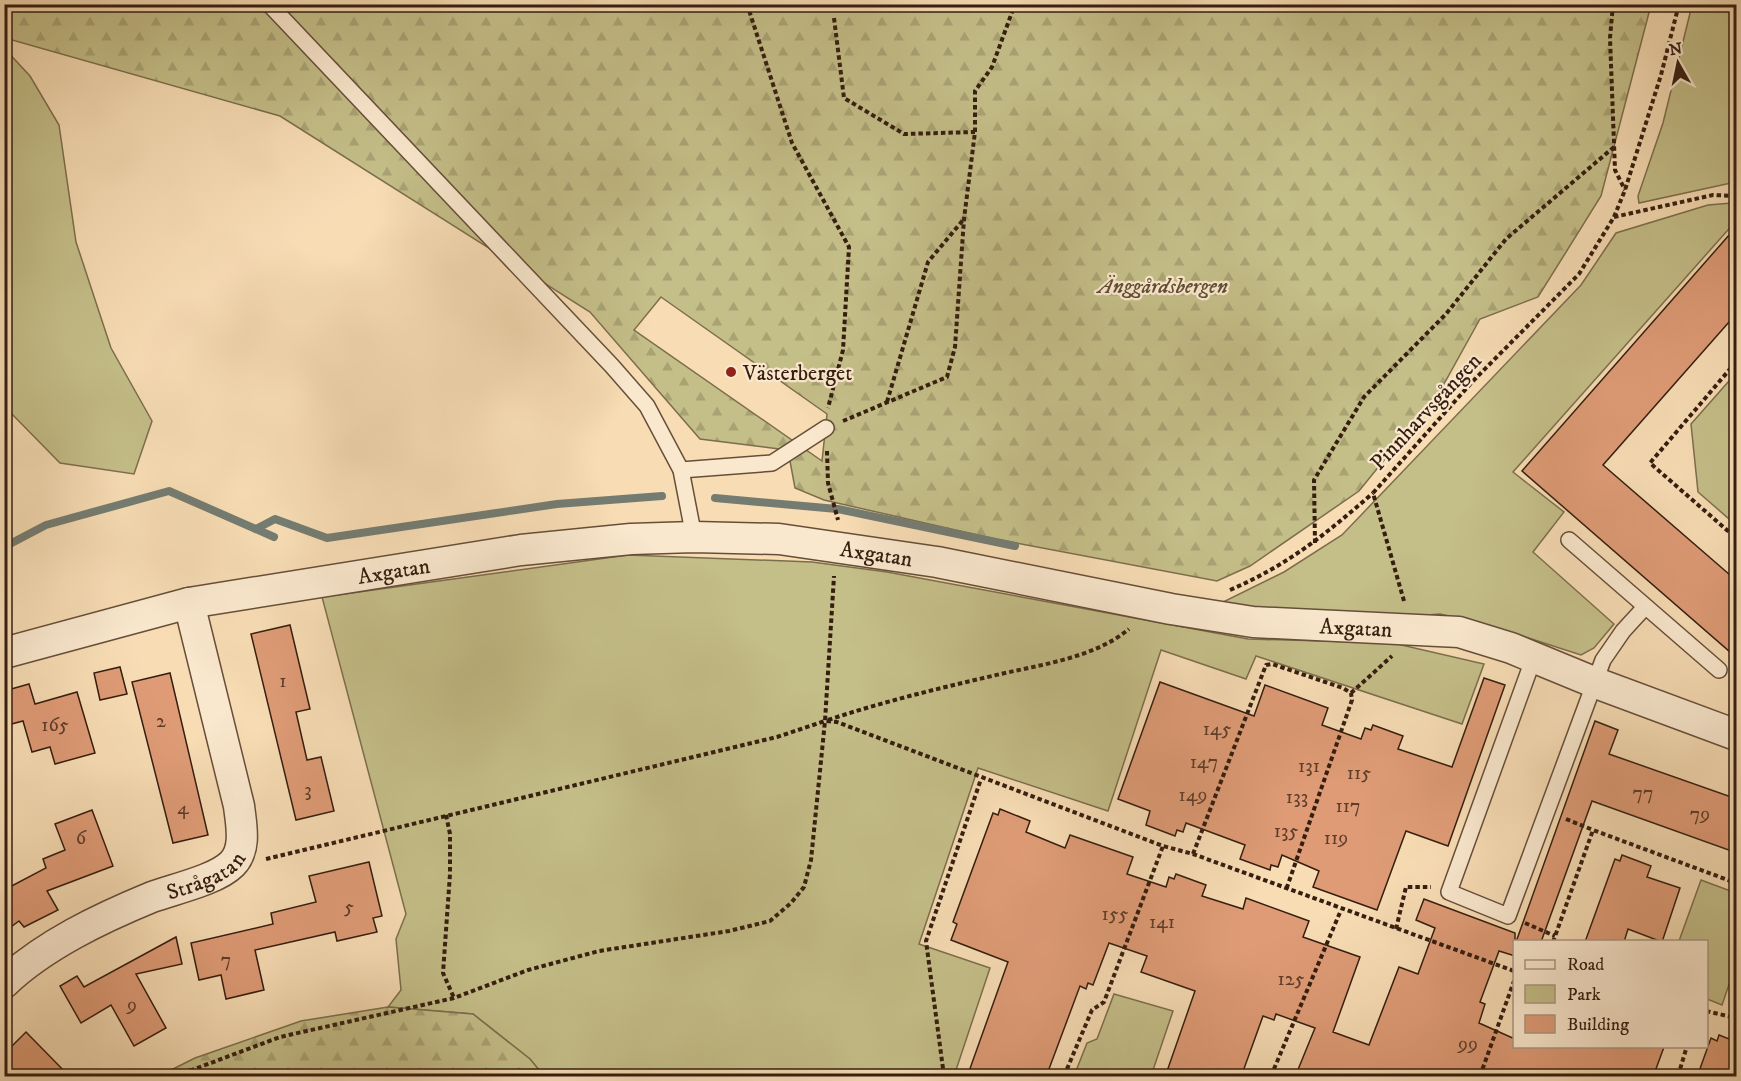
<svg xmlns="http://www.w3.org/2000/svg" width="1741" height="1081" viewBox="0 0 1741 1081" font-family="'IM FELL DW Pica',serif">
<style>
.green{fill:#c4be88;stroke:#7c6e4c;stroke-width:1.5}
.forest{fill:url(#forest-firs);stroke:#7c6e4c;stroke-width:1.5;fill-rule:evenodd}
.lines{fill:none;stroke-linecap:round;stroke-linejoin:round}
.stream{stroke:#747c72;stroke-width:8}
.building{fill:#de9b76;stroke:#351e10;stroke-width:1.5}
.service-casing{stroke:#664e39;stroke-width:18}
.minor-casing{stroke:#664e39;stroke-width:33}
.path{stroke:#351e10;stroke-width:4;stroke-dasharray:4.5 3;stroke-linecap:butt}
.service{stroke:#fae8ce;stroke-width:15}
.minor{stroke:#fae8ce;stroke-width:30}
.poi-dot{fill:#8f2418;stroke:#fae8ce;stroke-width:2}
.labels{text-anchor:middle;stroke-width:4.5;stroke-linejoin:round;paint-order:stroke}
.number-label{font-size:20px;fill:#5f3d2a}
.park-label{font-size:22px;font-style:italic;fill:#604e34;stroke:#fae8ce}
.poi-label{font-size:22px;fill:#351e10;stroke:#fae8ce;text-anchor:start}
.street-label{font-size:22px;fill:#351e10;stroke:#fae8ce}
</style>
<defs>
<pattern id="forest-firs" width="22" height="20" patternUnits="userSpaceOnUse" patternTransform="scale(1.5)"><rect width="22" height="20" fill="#c4be88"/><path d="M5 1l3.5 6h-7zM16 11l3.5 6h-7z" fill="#a9a374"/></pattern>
</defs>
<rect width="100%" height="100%" fill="#f7dcb4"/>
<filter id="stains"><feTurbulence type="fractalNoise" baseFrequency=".00333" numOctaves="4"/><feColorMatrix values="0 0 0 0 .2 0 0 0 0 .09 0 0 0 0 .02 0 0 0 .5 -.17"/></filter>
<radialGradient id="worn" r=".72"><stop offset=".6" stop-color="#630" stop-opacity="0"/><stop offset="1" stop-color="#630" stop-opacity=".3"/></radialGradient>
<g class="green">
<path d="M1692,5H1736V185L1731,183L1639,203L1638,196L1663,123Z"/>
<path d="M4,48L30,76L59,125L76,242L111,348L152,421L134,474L60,463L5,407Z"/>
<path d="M1732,203L1736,205V223L1735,222L1513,472L1564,512L1533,552L1614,624L1594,648L1581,655L1488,625L1440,614L1348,621L1217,605L1284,572L1342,535L1581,285L1616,233L1708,205Z"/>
<path d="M1736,373V525L1698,492L1691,424Z"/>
<path d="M628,555L812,562L887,572L1248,639L1393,643L1484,664L1462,724L1256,656L1246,679L1161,650L1108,811L978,768L919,944L990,968L954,1076H544L530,1059L473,1014L388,1007L401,990L396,939L406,914L322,597Z"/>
<path d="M1701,880L1736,893V964L1722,1005L1707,999L1706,942L1679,941Z"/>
<path d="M1114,994L1173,1011L1151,1076H1074L1087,1043L1097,1039Z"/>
</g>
<g class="forest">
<path d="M4,5H1651L1601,196L1538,297L1480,319L1440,391L1359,491L1250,566L1217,581L995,539L824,500L795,488L790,461L779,449L700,439L590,312L280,116L5,38ZM661,297L827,414L822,461L634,330Z"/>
<path d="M388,1007L473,1014L530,1059L544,1076H159L195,1058L301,1021Z"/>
</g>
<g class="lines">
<g class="stream">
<path d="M715,498L837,509"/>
<path d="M838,509L1015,546"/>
<path d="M256,529L275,519L327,538L557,504L662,496"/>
<path d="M4,547L46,525L169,491L274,537"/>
</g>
</g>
<g class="building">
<path d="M1737,226V313L1603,465L1737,581V658L1522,471Z"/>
<path d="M290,625L310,709L296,712L307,760L321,757L334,811L296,820L251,634Z"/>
<path d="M120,667L127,694L100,700L94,673Z"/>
<path d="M170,673L208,835L173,843L132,682Z"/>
<path d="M1484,678L1505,685L1448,846L1406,831L1377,910L1313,887L1319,871L1282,855L1278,867L1271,865L1270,870L1240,859L1245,845L1186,823L1183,832L1177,830L1175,836L1146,825L1150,811L1118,799L1160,682L1254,716L1265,685L1328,708L1322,725L1361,739L1365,728L1371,730L1373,725L1403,736L1398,749L1452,767Z"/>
<path d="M29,684L35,704L77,692L95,753L55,764L50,747L32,752L23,721L4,726V691Z"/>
<path d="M1595,721L1618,730L1609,754L1737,799V853L1592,801L1541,942H1516Z"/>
<path d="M1000,809L1030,821L1026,832L1065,848L1070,835L1133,857L1127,874L1166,887L1169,877L1174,879L1176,874L1206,885L1202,896L1243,909L1246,898L1309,921L1303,937L1360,957L1333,1032L1369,1045L1399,967L1418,974L1435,928L1416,920L1424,899L1515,933V956L1499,951L1480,1002L1485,1004L1479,1023L1515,1039V1047H1664L1653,1077H1295L1315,1028L1276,1014L1274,1020L1263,1016L1241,1077H1165L1195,991L1141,972L1147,956L1109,943L1093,985L1088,983L1086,989L1080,986L1046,1077H967L1008,962L951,940L957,924L953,922L993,813L998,815Z"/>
<path d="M92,810L113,866L47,891L58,910L24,927L19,921L4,932V890L46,868L43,859L65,850L55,824Z"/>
<path d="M1622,855L1651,866L1647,877L1680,888L1662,942L1628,929L1624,942H1585L1615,859L1620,861Z"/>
<path d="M369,862L382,916L373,918L377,932L337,941L335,932L255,950L264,990L226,999L221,975L199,980L191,943L273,924L271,913L316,902L309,876Z"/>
<path d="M176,937L182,964L136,974L166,1028L134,1046L111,1005L81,1023L60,986L77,976L84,987Z"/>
<path d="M26,1032L70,1077H17L4,1064V1054Z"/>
<path d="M1719,1035L1737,1042V1077H1697L1711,1038L1717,1041Z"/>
</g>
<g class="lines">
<defs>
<g id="service">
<path d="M269,4L612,366L647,406L681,470L694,537"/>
<path d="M681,470L772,463L826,428"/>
<path d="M1569,540L1719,670"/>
<path d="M1534,657L1449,892L1508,916L1603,660L1623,631L1645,607"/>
</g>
<g id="minor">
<path id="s1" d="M4,653L189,603L521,550L631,539L694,537L779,539L937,562L1171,609L1253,622L1459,632L1511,648L1596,683L1736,735"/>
<path id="s2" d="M4,983C44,945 101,918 152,897C174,889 216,880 232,864C247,849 241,824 239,806L189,603"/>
</g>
</defs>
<use href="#service" class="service-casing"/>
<use href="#minor" class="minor-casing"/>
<g class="path">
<path d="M747,4L792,143L849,247L843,350L828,408"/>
<path d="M1613,4L1610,38L1615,170L1625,190"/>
<path d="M834,18L844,98L904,134L975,132"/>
<path d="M1614,217L1713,195L1736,196"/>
<path d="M1736,362L1650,463L1736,538"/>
<path d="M887,402L928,262L964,219"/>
<path d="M843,421L947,377L955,347L964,219L975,132V91L992,67L1015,4"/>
<path d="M827,451L828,483L838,520"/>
<path d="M1315,543L1314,480L1364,397L1446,314L1506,239L1614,147"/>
<path d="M1230,590C1288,565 1326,534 1373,493"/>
<path d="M1404,601L1373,493L1473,381L1579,274L1614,217L1625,190L1661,75L1679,4"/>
<path d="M1351,693L1392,656"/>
<path d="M828,720C882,702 936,689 992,676C1037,665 1093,659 1129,629"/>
<path d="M446,815L450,834V874L443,973L454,998"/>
<path d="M1566,819L1593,830"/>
<path d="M1193,854L1266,665L1272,664L1343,688L1351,693L1352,700L1286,890"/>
<path d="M266,859L777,737L825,721L837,722L1163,846L1193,854L1514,971"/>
<path d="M1525,923L1555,936"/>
<path d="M1396,929L1406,887H1431"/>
<path d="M1553,942L1593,830L1736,883"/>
<path d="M1706,1011L1736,1018"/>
<path d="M176,1076L280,1037L454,998L528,970L599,951L729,931L770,921L791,903L804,887L811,860L825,721L834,576"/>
<path d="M944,1076L926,941L981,779"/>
<path d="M1064,1076L1092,1010L1104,1002L1163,846"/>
<path d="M1271,1076L1341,910"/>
<path d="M1480,1076L1514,981"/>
<path d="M1678,1076L1687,1046"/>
</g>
<use href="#service" class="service"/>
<use href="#minor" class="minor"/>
</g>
<circle class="poi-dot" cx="731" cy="372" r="6"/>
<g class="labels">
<g class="number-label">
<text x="283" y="687">1</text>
<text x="161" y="727">2</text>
<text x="55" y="731">165</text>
<text x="1217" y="735">145</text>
<text x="1204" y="768">147</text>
<text x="1309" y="772">131</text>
<text x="1359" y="779">115</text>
<text x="308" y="796">3</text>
<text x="1643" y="799">77</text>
<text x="1193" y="801">149</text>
<text x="1297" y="803">133</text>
<text x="1348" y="812">117</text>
<text x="183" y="814">4</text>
<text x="1700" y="820">79</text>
<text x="1286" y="837">135</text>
<text x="81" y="844">6</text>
<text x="1336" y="844">119</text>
<text x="349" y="913">5</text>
<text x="1115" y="920">155</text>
<text x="1162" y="928">141</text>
<text x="226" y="966">7</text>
<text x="1291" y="985">125</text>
<text x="132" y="1011">9</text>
<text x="1468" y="1050">99</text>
</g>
<g class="park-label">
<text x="1163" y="293">Änggårdsbergen</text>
</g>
<g class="poi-label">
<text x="743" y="380">Västerberget</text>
</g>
<g class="street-label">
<text transform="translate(1425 411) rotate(-47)" y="8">Pinnharvsgången</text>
<text dy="8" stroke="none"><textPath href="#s1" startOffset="885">Axgatan</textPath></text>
<text dy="8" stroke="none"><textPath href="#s1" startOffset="399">Axgatan</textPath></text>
<text dy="8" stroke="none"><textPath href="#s1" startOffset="1371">Axgatan</textPath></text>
<text dy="8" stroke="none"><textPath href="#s2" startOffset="230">Strågatan</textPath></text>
</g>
</g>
<rect width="1741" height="1081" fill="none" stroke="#f7dcb4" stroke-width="24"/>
<rect x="6" y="6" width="1729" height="1069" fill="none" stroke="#351e10" stroke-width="3"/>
<rect x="12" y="12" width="1717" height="1057" fill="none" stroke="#351e10" stroke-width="1.5"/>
<rect x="1513" y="940" width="195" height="108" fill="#fae8ce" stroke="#ab9782" stroke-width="1.5"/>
<rect x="1525" y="960" width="30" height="9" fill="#fae8ce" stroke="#ab9782" stroke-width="1.5"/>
<text x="1567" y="970" font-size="18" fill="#351e10">Road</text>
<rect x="1525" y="985" width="30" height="18" fill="#c4be88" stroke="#ab9782" stroke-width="1.5"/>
<text x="1567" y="1000" font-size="18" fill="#351e10">Park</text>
<rect x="1525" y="1015" width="30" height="18" fill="#de9b76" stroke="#ab9782" stroke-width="1.5"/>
<text x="1567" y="1030" font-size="18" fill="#351e10">Building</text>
<g transform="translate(1678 63) rotate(351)" stroke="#fae8ce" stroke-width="4.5" paint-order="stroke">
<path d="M0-4.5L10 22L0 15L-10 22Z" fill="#351e10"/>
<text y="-9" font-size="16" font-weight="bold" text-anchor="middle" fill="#351e10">N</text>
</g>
<rect width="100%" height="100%" filter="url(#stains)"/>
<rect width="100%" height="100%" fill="url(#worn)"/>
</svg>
